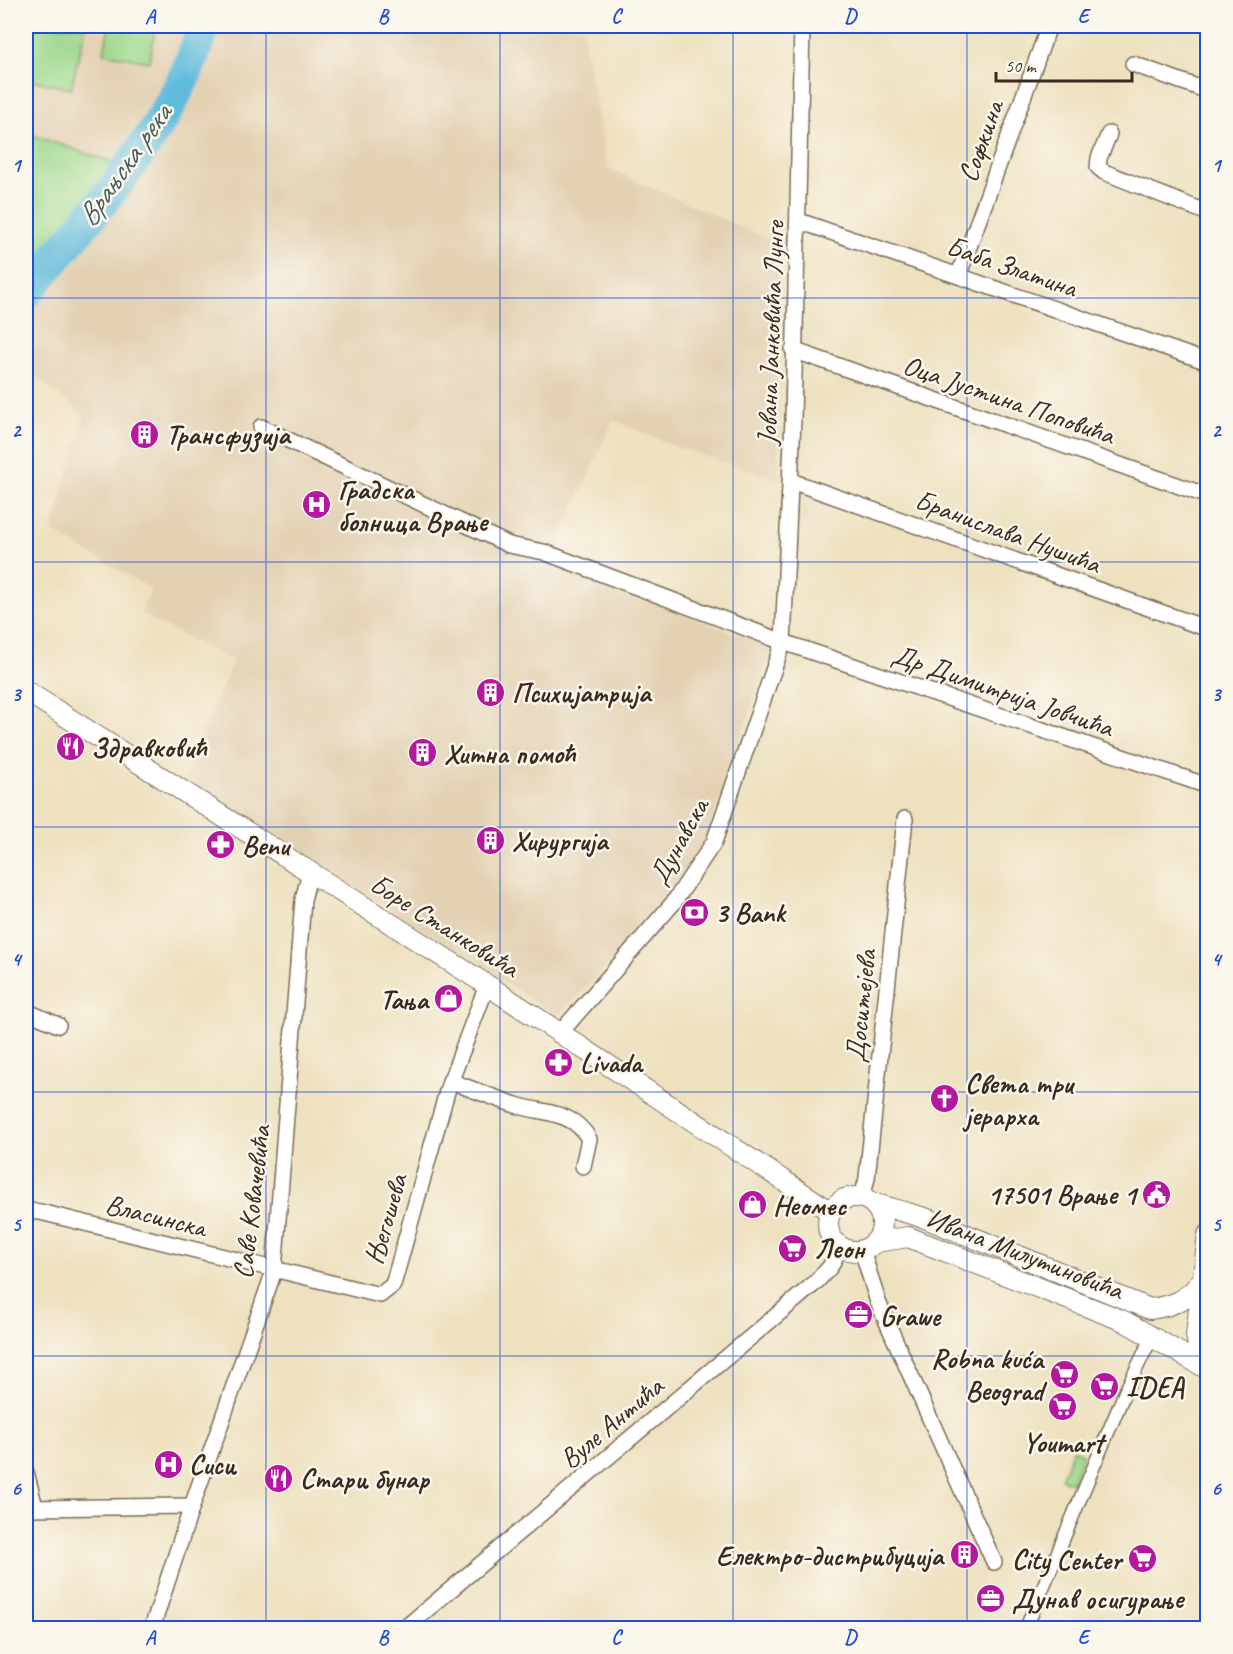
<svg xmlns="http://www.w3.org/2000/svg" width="1233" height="1654" viewBox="0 0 1233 1654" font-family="Caveat,sans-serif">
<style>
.built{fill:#e3d1b4}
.green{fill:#9bd88c;stroke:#6b8155;stroke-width:1.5}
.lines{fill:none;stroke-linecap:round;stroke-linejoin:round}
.river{stroke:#5ebbdc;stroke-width:33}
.pedestrian-casing{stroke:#7a6a57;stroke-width:15}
.minor-casing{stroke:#7a6a57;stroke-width:18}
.tertiary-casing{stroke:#7a6a57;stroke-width:22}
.pedestrian{stroke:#fff;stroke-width:12}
.minor{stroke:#fff;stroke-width:15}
.tertiary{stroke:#fff;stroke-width:20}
.grid{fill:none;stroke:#1d4ed8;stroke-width:1.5;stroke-opacity:0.55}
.labels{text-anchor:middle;stroke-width:5;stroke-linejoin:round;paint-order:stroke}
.street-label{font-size:28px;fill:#3b2a1e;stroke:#fbf7ec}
.poi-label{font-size:28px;font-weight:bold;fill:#3b2a1e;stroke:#fbf7ec;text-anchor:start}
.water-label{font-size:30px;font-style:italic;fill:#475d60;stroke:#fbf7ec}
.neatline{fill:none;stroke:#1d4ed8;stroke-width:2}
.grid-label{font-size:20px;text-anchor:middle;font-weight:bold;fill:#1d4ed8}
</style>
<rect width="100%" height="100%" fill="#fbf7ec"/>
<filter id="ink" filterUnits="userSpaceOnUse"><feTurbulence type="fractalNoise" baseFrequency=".0167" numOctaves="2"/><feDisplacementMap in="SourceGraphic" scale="12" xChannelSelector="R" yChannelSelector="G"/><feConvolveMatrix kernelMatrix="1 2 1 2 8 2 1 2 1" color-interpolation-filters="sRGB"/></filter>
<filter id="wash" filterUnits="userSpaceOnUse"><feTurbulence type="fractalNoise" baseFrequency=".008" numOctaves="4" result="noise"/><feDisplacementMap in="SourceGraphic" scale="24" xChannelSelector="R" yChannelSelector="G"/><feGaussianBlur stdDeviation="1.35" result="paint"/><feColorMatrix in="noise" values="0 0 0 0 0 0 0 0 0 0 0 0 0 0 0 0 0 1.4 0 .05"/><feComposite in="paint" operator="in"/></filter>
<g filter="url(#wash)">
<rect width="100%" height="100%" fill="#eee1c0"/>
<g class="built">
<path d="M26,26H192L158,106L118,164L26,133Z"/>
<path d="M216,26H582L607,168L779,244L778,479L676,447L613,420L549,564L772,647L707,835L668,898L643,929L558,1016L183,779L233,661L141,614L150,589L52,531L84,415L26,368V316L126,193L207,59Z"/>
</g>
<g class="green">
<path d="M26,26H86L71,89L26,79Z"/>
<path d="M109,26H156L149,62L104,53Z"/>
<path d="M26,133L118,164L26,275Z"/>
<path d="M1073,1449L1083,1454L1072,1483L1061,1479Z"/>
</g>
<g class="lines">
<path class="river" d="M26,293C91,215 176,126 203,26"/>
</g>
</g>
<g filter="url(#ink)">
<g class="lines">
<defs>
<path id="pedestrian" d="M1026,1628L1125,1392L1153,1335"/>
<g id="minor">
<path d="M1133,64L1208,91"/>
<path d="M1109,134L1099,158L1098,167L1104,172L1208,213"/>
<path d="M799,221L1208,362"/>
<path d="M959,274L1049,26"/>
<path d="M793,350L1208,496"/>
<path d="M261,427L509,545L544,552L783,642L1208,786"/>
<path d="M791,481L1208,629"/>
<path d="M26,1011L58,1025"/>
<path d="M560,1033L674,902L714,842L783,642L793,419L802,26"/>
<path d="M450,1081C472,1089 494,1098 516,1105C543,1114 573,1110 589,1139L583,1166"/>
<path d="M862,1198L867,1178L905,819"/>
<path d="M26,1211L40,1212L380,1295L393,1285L448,1088L487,985"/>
<path d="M862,1250L878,1302L994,1562"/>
<path d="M26,1472L35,1507"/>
<path d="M26,1508L192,1506"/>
<path d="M152,1628L192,1506L274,1271L303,900L310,872"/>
<path d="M405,1628L815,1283L830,1267L841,1246"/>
</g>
<g id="tertiary">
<path d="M26,691L487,985L831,1212"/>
<circle cx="855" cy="1224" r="27"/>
<path d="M873,1203L925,1218L1150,1309C1173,1306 1189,1299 1202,1280"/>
<path d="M876,1242L908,1237L1124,1321L1208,1369"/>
<path d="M1202,1366L1196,1335L1208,1235"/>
</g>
</defs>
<use href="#pedestrian" class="pedestrian-casing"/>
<use href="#minor" class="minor-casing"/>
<use href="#tertiary" class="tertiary-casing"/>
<use href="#pedestrian" class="pedestrian"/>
<use href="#minor" class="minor"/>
<use href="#tertiary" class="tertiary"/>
</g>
</g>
<path class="grid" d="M266,26V1628M500,26V1628M733,26V1628M967,26V1628M26,298H1208M26,562H1208M26,827H1208M26,1092H1208M26,1356H1208"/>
<defs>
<symbol id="building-disc" viewBox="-11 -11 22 22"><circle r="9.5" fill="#b5179e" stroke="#fbf7ec"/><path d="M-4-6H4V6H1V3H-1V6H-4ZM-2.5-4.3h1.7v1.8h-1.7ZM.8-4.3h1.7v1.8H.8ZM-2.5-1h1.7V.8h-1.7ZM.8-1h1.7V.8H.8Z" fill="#fff"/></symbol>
<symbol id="hospital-disc" viewBox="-11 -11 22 22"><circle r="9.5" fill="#b5179e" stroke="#fbf7ec"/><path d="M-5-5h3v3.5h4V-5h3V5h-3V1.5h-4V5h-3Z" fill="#fff"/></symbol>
<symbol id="restaurant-disc" viewBox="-11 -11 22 22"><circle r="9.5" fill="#b5179e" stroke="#fbf7ec"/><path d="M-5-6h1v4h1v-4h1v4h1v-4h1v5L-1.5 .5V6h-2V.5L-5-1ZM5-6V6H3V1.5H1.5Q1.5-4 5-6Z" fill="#fff"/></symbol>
<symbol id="pharmacy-disc" viewBox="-11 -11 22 22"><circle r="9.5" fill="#b5179e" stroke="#fbf7ec"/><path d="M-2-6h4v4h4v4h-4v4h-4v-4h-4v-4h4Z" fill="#fff"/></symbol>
<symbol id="bank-disc" viewBox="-11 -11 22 22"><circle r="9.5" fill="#b5179e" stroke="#fbf7ec"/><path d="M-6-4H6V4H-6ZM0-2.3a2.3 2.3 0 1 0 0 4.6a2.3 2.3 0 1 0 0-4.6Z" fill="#fff"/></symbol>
<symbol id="shop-disc" viewBox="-11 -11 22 22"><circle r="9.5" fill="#b5179e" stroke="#fbf7ec"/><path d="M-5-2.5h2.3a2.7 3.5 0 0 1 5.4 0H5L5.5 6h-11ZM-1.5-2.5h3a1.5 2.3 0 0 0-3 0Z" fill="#fff"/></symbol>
<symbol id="church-disc" viewBox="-11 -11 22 22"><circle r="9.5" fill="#b5179e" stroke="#fbf7ec"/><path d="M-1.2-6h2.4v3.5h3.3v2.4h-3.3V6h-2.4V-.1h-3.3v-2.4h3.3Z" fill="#fff"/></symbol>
<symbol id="civic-disc" viewBox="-11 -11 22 22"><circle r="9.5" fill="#b5179e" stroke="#fbf7ec"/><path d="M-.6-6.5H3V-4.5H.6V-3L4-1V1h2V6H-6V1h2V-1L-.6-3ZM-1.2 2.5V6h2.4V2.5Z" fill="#fff"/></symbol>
<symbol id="supermarket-disc" viewBox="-11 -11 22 22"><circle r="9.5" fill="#b5179e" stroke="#fbf7ec"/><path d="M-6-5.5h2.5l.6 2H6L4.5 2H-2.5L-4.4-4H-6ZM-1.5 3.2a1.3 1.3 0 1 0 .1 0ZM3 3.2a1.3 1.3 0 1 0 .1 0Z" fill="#fff"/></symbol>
<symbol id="office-disc" viewBox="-11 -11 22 22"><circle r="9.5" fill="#b5179e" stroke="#fbf7ec"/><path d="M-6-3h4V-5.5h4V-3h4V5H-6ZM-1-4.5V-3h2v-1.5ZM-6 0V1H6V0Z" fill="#fff"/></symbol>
</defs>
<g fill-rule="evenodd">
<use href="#building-disc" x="128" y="418" width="33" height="33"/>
<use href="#hospital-disc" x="300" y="488" width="33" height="33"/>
<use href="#building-disc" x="474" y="676" width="33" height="33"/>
<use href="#restaurant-disc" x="54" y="730" width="33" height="33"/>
<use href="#building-disc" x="406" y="736" width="33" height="33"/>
<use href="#building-disc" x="474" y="824" width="33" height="33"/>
<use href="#pharmacy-disc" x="204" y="828" width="33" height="33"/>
<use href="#bank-disc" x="678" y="896" width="33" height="33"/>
<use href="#shop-disc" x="432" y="982" width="33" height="33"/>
<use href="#pharmacy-disc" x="542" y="1046" width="33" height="33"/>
<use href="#church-disc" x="928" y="1082" width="33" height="33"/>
<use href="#civic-disc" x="1140" y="1178" width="33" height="33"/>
<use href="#shop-disc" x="736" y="1188" width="33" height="33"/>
<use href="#supermarket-disc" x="776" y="1232" width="33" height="33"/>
<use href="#office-disc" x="842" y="1298" width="33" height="33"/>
<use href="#supermarket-disc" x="1048" y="1358" width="33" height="33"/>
<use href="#supermarket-disc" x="1088" y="1370" width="33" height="33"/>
<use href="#supermarket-disc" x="1046" y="1390" width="33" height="33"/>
<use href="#hospital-disc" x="152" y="1448" width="33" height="33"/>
<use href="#restaurant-disc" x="262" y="1462" width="33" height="33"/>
<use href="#building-disc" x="948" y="1538" width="33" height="33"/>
<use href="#supermarket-disc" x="1126" y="1542" width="33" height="33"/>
<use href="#office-disc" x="974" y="1582" width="33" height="33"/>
</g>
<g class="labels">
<g class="street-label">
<text transform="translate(980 141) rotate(-70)" y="10">Софкина</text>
<text transform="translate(1012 266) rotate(19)" y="10">Баба Златина</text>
<text transform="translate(770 333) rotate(-88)" y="10">Јована Јанковића Лунге</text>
<text transform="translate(1009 399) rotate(19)" y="10">Оца Јустина Поповића</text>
<text transform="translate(1008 531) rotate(20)" y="10">Бранислава Нушића</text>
<text transform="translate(1003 690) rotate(19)" y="10">Др Димитрија Јовчића</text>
<text transform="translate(678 841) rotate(-61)" y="10">Дунавска</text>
<text transform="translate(445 925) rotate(32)" y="10">Боре Станковића</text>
<text transform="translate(860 1006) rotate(-84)" y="10">Доситејева</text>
<text transform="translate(251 1202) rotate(-83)" y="10">Саве Ковачевића</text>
<text transform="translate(156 1215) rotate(14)" y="10">Власинска</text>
<text transform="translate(385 1219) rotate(-74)" y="10">Његошева</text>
<text transform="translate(1025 1253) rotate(21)" y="10">Ивана Милутиновића</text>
<text transform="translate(611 1422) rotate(-40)" y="10">Вуле Антића</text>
</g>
<g class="poi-label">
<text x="166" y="444">Трансфузија</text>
<text x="338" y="499">Градска<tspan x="338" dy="32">болница Врање</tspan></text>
<text x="512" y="702">Психијатрија</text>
<text x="91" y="757">Здравковић</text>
<text x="444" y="763">Хитна помоћ</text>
<text x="512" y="850">Хирургија</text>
<text x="242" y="855">Benu</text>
<text x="715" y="922">3 Bank</text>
<text x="428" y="1009" text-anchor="end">Тања</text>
<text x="580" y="1072">Livada</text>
<text x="965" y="1093">Света три<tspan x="965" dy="32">јерарха</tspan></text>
<text x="1136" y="1204" text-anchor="end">17501 Врање 1</text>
<text x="773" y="1215">Неомес</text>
<text x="814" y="1258">Леон</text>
<text x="880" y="1325">Grawe</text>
<text x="1043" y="1368" text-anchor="end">Robna kuća<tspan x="1043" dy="32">Beograd</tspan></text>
<text x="1126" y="1396">IDEA</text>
<text x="1063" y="1452" text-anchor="middle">Youmart</text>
<text x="189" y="1474">Сиси</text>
<text x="300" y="1488">Стари бунар</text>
<text x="943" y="1565" text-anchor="end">Електро-дистрибуција</text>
<text x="1121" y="1569" text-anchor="end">City Center</text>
<text x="1012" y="1608">Дунав осигурање</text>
</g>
<g class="water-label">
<text transform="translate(124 165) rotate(-55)" y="10">Врањска река</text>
</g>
</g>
<rect width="1233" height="1654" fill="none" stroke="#fbf7ec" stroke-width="66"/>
<path d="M996 72v9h136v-9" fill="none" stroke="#3b2a1e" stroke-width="3"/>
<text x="1005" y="72" font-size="18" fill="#3b2a1e" stroke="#fbf7ec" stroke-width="4.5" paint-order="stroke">50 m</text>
<rect x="33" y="33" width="1167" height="1588" class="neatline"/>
<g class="grid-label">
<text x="150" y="23">A</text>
<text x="383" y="23">B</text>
<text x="616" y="23">C</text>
<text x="850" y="23">D</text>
<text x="1083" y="23">E</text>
<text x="16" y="172">1</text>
<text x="1216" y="172">1</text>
<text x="16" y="437">2</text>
<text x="1216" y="437">2</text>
<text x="16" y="701">3</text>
<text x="1216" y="701">3</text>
<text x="16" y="966">4</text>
<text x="1216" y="966">4</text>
<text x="16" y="1231">5</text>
<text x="1216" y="1231">5</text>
<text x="16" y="1495">6</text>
<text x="1216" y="1495">6</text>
<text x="150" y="1644">A</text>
<text x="383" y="1644">B</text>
<text x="616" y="1644">C</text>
<text x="850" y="1644">D</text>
<text x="1083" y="1644">E</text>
</g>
</svg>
